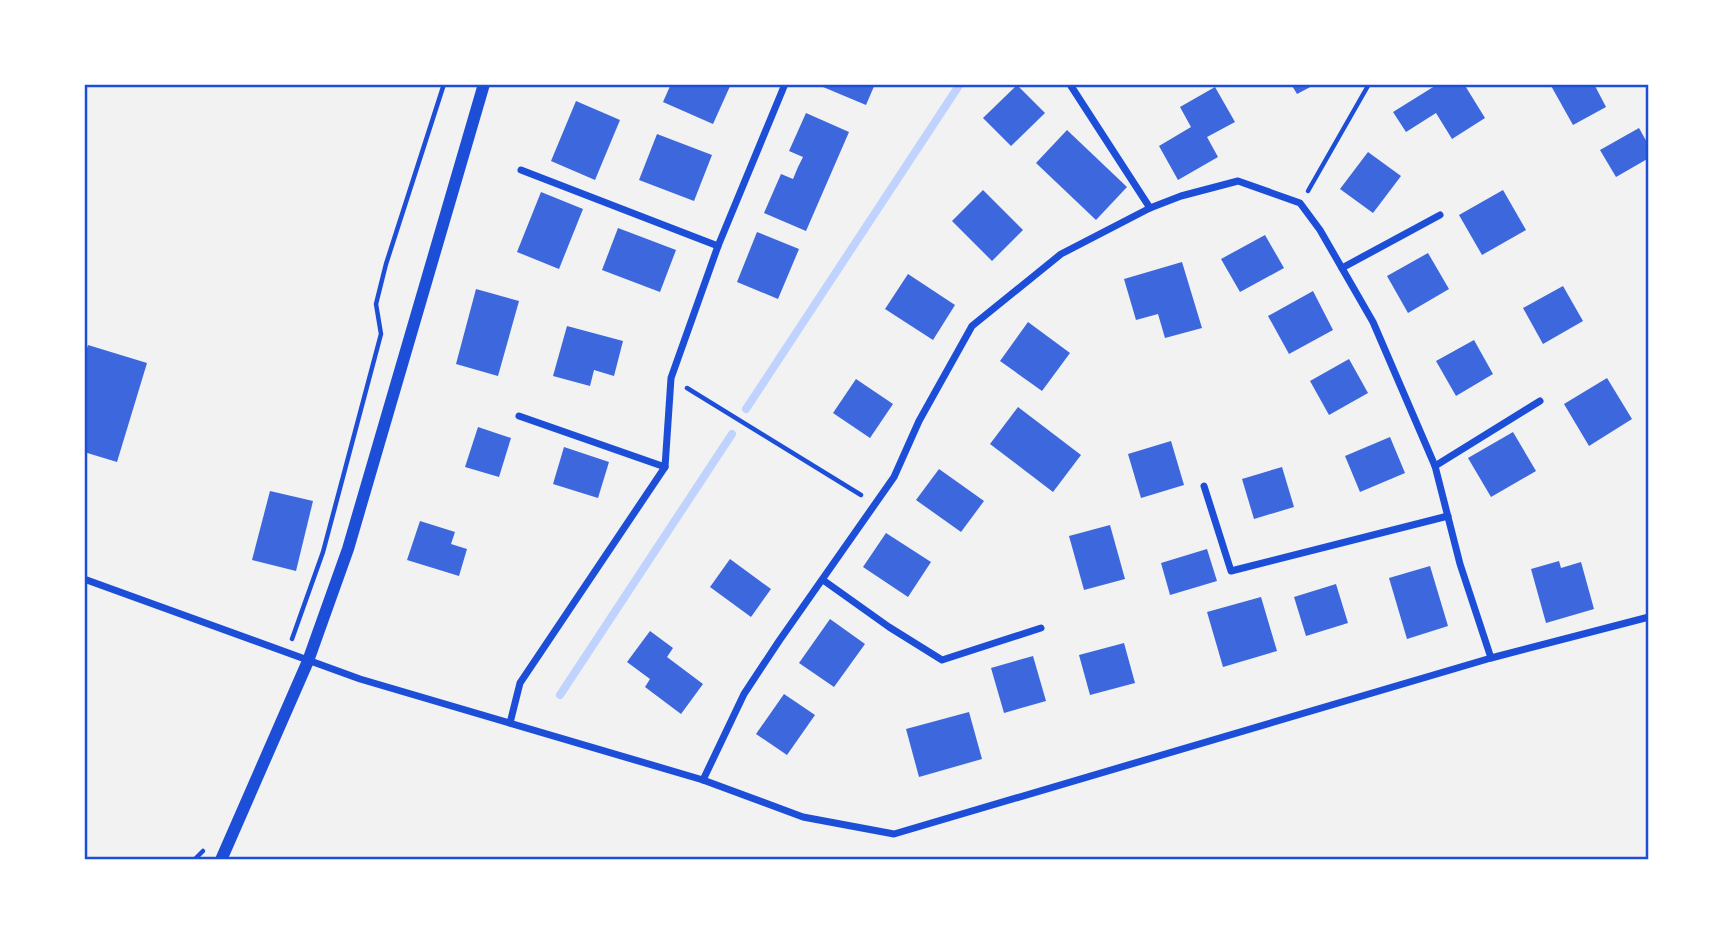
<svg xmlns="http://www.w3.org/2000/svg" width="1733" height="944" viewBox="0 0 1733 944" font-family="'Fira Sans',sans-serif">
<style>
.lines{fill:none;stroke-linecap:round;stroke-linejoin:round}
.stream{stroke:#bfd3fe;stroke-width:8}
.building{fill:#3d67dc}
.path{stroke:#1d4ed8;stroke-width:4.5}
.minor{stroke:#1d4ed8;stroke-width:7}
.tertiary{stroke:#1d4ed8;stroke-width:12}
.neatline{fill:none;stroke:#1d4ed8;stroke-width:2.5}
</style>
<rect width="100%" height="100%" fill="#f2f2f2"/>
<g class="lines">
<g class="stream">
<path d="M746,409L960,84"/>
<path d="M560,695L732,434"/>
</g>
</g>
<g class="building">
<path d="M671,84H731L713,124L663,102Z"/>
<path d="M824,84H875L866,105L823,87Z"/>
<path d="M1291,84H1316L1297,94Z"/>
<path d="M1438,84H1464L1485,118L1452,139L1436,113L1406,132L1393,112Z"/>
<path d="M1550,84H1594L1606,107L1573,125Z"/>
<path d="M1017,85L1045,113L1011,146L983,118Z"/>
<path d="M1215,87L1235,122L1207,137L1218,157L1178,180L1159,146L1191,127L1180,107Z"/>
<path d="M576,101L620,120L595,180L551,161Z"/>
<path d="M806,113L849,132L806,231L764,213L781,174L793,179L798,167L803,157L789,151Z"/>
<path d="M1639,128L1649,146V158L1616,177L1600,150Z"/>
<path d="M1067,130L1127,187L1096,220L1036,163Z"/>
<path d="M657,134L712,155L694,201L639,180Z"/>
<path d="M1368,152L1401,176L1373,213L1340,189Z"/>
<path d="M983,190L1023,230L992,261L952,221Z"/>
<path d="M1503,190L1526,230L1482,255L1459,215Z"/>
<path d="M541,192L583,209L559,269L517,252Z"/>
<path d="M618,228L676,250L660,292L602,270Z"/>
<path d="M757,232L799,249L778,299L737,282Z"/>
<path d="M1265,235L1284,268L1240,292L1221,259Z"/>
<path d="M1428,253L1449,289L1408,313L1387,276Z"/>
<path d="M1182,262L1202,328L1165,338L1158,314L1136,320L1124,279Z"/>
<path d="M908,274L955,305L933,340L885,309Z"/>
<path d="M1563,286L1583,321L1543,344L1523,308Z"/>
<path d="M476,289L519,301L498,376L456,364Z"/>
<path d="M1313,291L1333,330L1289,354L1268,316Z"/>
<path d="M1028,322L1070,353L1042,391L1000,361Z"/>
<path d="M567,326L623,341L614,376L594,370L590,386L553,376Z"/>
<path d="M1474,340L1493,374L1456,396L1436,361Z"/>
<path d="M88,345L147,363L117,462L84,452V357Z"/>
<path d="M1349,359L1368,393L1329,415L1310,381Z"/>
<path d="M1607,378L1632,419L1589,446L1564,404Z"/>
<path d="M856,379L893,404L870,438L833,413Z"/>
<path d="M1018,407L1081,455L1053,492L990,444Z"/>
<path d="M478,427L511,438L499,477L465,467Z"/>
<path d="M1513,432L1536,471L1491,497L1468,458Z"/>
<path d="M1390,437L1405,473L1360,492L1345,456Z"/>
<path d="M1171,441L1184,485L1141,498L1128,454Z"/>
<path d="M564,447L609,462L598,498L553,484Z"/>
<path d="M1282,467L1294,507L1254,519L1242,479Z"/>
<path d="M939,469L984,501L961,532L916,500Z"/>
<path d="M270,491L313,501L296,571L252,560Z"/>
<path d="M420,521L455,532L451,544L467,549L459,576L407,560Z"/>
<path d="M1110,525L1125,579L1084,590L1069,536Z"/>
<path d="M886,533L931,562L908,597L863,567Z"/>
<path d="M1207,549L1217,581L1170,595L1161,563Z"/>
<path d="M730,559L771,589L751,617L710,587Z"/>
<path d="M1559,561L1561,568L1581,562L1594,609L1546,623L1531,569Z"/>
<path d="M1430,566L1448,626L1407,639L1389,578Z"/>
<path d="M1336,584L1348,623L1306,636L1294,597Z"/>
<path d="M1261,597L1277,651L1223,667L1207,612Z"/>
<path d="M830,619L865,644L834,687L799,663Z"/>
<path d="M650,631L673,648L667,657L703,684L681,714L645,687L650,679L627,662Z"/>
<path d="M1124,643L1135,683L1090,695L1079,655Z"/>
<path d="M1033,656L1046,701L1004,713L991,668Z"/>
<path d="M784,694L815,715L787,755L756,734Z"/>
<path d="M969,712L982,759L919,777L906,729Z"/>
</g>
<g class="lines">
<g class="path">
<path d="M1308,191L1369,84"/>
<path d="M687,388L861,495"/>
<path d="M292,639L323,552L381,334L376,304L386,264L444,84"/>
<path d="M194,860L203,851"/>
</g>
<g class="minor">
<path d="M1071,86L1150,208"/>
<path d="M521,170L718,246"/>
<path d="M1342,268L1440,215"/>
<path d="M519,416L665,467"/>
<path d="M1435,466L1540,401"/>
<path d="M1204,486L1231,571L1448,516"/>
<path d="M84,579L360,679L703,780L803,817L894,834L1491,658L1649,617"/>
<path d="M823,580L889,627L942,660L1041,628"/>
<path d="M510,723L520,683L665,467L671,378L718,246L785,84"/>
<path d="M703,780L744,694L779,641L894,477L919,421L972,326L1061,254L1150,208L1181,196L1238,181L1300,203L1320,230L1373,322L1435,466L1460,564L1491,658"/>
</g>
<path class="tertiary" d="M221,860L308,661L348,549L484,84"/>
</g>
<rect width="1733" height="944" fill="none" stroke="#ffffff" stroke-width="172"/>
<rect x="86" y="86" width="1561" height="772" class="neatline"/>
</svg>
